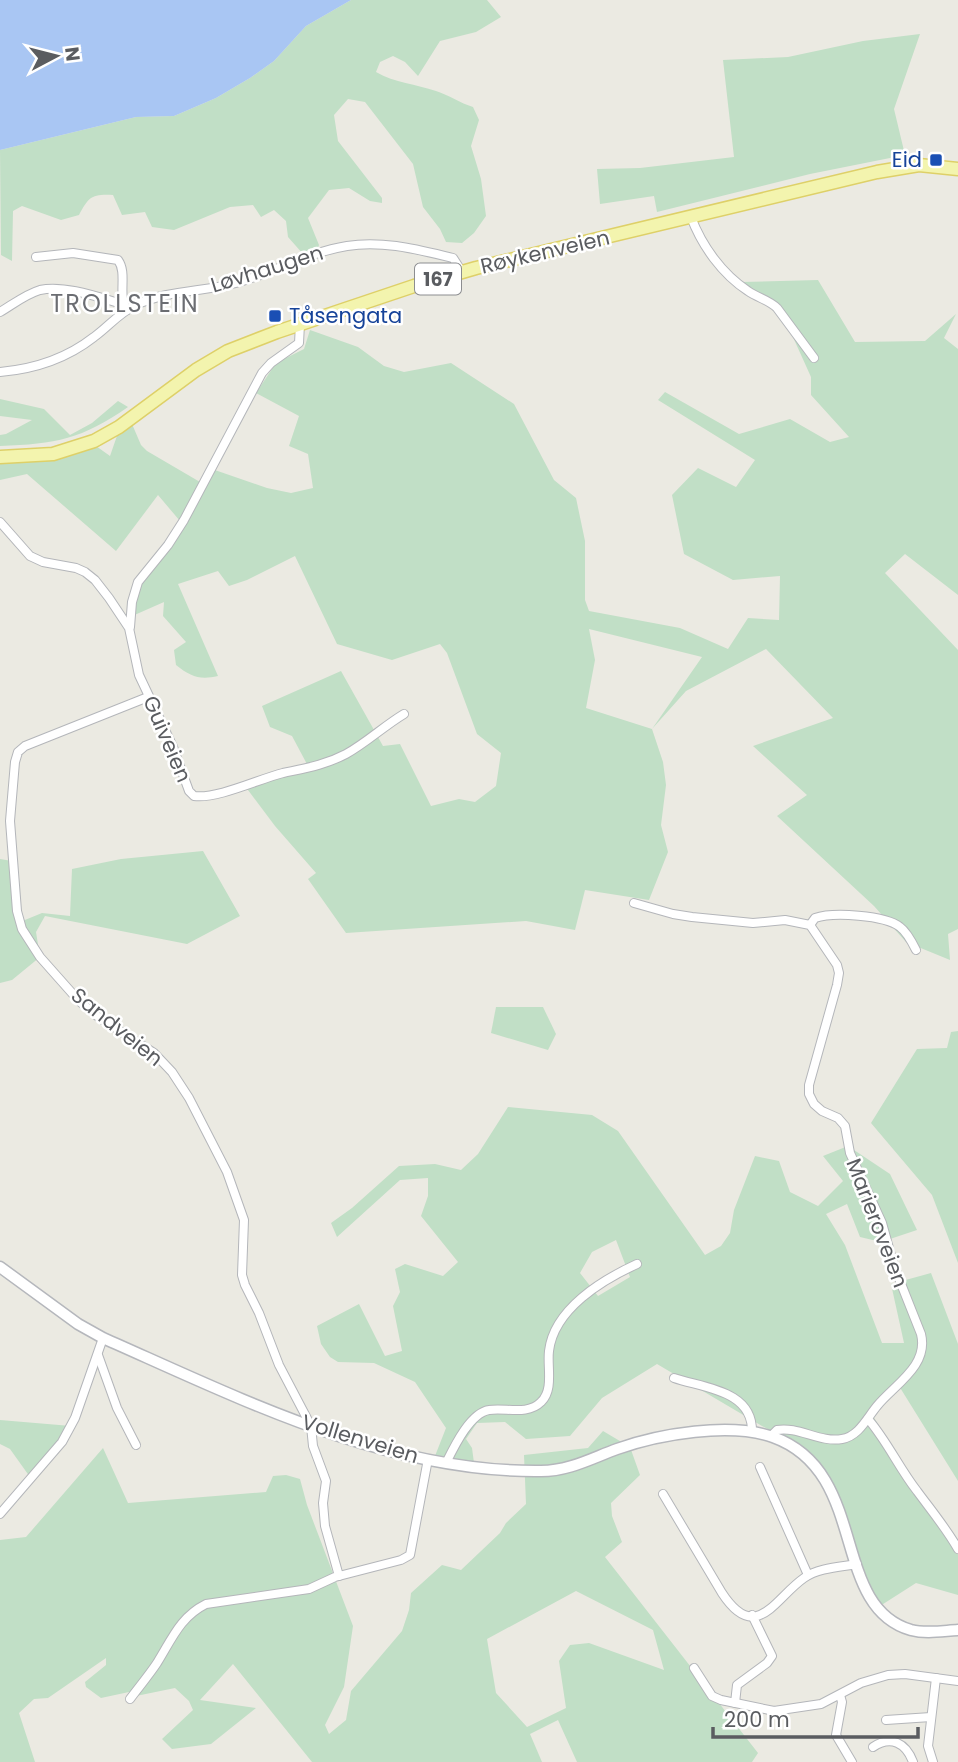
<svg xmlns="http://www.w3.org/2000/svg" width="958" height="1762" viewBox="0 0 958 1762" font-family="Poppins,sans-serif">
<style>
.green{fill:#c1dfc6;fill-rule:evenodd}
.water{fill:#a9c6f3}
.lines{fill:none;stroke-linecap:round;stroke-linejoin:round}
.minor-casing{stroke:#b4b6ba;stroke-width:10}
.secondary-casing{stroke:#b5b7bc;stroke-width:13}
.primary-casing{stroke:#ded068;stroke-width:15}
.minor{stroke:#fff;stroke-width:8}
.secondary{stroke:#fff;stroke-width:10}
.primary{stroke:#f3f4ae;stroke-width:12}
.transit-dot{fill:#1a4fb4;stroke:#fff;stroke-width:2.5}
.labels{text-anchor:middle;stroke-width:5;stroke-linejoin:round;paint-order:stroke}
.shield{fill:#fff;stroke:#8c8d90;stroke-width:2}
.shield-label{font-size:19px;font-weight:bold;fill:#5a5c60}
.transit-label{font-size:21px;fill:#164399;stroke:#fff;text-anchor:end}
.street-label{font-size:21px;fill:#5a5c60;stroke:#fff}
.quarter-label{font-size:24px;letter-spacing:2px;fill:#6b6d72;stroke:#fff}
</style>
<rect width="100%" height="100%" fill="#ebeae2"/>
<g class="green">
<path d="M351,0H487L501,17L476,32L440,41L418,76L405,62L393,56L380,62L376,72C395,83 416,84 436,91C449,95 460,103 473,107L479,120L471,146L481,179L486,216L474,233L462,243L446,242L440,229L423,207L413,164L365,102L348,99L334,115L338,141L382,198V203L370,201L349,188L329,190L308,218L319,245L317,250L303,254L288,237L286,221L274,210L261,217L253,205L230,207L174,230L152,227L145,212L122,215L113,195C91,194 89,197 79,215L61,220L22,206L13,211L12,261L1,255L0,150L136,117L174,116L216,98L250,78L274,61L306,26Z"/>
<path d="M920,34L894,109L905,155L810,174L657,212L654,196L600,204L597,169L640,168L734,157L723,60L788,57L863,41Z"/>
<path d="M818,280L855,342L925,341L956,314L944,338L958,349V595L905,554L885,573L958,650V929L948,934L950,960L906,942L874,906L777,816L807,795L753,746L833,718L766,649L686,691L652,729L663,762L666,785L661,825L668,852L649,900L585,890L575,930L526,921L346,933L308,879L316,873L275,826L245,786L308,766L292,736L270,727L262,706L341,671L383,746L400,744L431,806L459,799L475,802L496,786L501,753L477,734L447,653L440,644L392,660L337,644L295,556L247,580L229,586L218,571L178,584L218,676C200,680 191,677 176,665L174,650L186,642L163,616L164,602L130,617L139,581L171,539L209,468L267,488L291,493L313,488L308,454L289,446L299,416L256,393L276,363L304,349L310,330L358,347L384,366L404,372L451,363L514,404L554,480L576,498L585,541V600L589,611L680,628L728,649L748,618L779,620L780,576L733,580L684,554L672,495L698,468L736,487L755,460L658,400L665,392L739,434L790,419L830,442L849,437L811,395V377L783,315L741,282ZM589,629L702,657L652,729L586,708L595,660Z"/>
<path d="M0,399L44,409L70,435L92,423L118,401L128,407C82,439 56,444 0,446V435L6,434L32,420L0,416Z"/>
<path d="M132,424L141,445L147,451L200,482L180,521L158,495L116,551L27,474L0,480V462L96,446L110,456L118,433Z"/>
<path d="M203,851L240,916L187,944L45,916L36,932L40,957L12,980L0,983V859L12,861L20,922L42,913L70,916L72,869L121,859Z"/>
<path d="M496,1007H543L556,1034L548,1050L491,1033Z"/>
<path d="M958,1031V1263L932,1195L871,1123L917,1049L947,1048L951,1032Z"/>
<path d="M508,1107L592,1115L618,1131L705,1255L721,1246L730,1233L734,1210L755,1156L779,1161L790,1192L818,1206L843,1181L823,1156L848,1146L890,1174L917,1230L881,1242L860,1237L847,1204L826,1214L845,1245L882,1343H904L891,1284L931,1273L958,1344V1481L899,1386L873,1416L922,1496L958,1545V1595L916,1583L880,1606L868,1587L829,1475L799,1445L762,1426L657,1364L602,1398L570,1436L526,1439L505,1422L477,1423L466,1439L472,1448L474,1463L435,1456L446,1428L415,1382L374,1363L338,1362L330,1357L321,1344L317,1326L359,1304L385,1356L402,1351L393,1306L400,1292L395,1269L405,1264L443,1276L458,1262L421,1216L428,1196V1178L400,1180L337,1237L331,1223L352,1208L399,1166L435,1164L461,1170L478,1154ZM616,1240L630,1277L598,1296L580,1273L592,1252Z"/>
<path d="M0,1420L71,1426L30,1477L10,1449L0,1444Z"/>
<path d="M603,1431L630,1447L640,1475L611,1503L612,1516L622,1542L605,1557L758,1753L752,1762H577L558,1720L530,1734L542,1762H312L233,1664L200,1700L256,1708L211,1744L172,1749L162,1739L193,1710L189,1701L175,1688L136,1696L129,1692L101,1698L86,1687L85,1682L106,1665V1658L48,1698L34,1699L19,1713L35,1762H0V1540L26,1537L103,1448L128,1503L266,1492L273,1476L286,1475L300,1479L307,1505L353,1626L344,1687L325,1725L329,1734L346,1720L351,1691L402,1631L409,1610L411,1593L442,1565L461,1570L500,1533L506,1523L526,1504L524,1455L588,1448ZM576,1591L653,1630L664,1670L589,1643L570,1645L559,1661L566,1708L527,1727L496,1693L487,1639Z"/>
</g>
<path class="water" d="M0,0H351L306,26L274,61L250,78L216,98L174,116L136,117L0,150Z"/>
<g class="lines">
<defs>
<g id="minor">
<path d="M691,217C702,246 722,274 748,291C758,298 769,300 777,308L814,358"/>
<path d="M36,257L73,253L118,260C128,274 117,295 127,310"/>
<path d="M0,312C12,305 26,294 40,290C65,285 98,297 122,304"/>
<path d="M0,372C35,369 66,359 94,337C108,327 120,312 136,305C167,290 203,292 236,283C273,273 309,252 347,246C383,240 419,250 453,258L462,272"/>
<path d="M0,522L30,556L43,562L76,568L85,572L95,580L109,598L129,628L139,675L173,747L189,791L194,796C218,799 259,779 283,773C306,768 325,765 346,754C366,743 384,726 404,714"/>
<path d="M130,627L132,602L138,582L168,545L184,520L262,373L271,363L299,343L300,324"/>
<path d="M148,697L25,746L18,752L15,762L10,821L17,911L22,929L40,957L79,1001L97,1016L154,1053L172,1072L189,1098L227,1172L244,1220L242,1275L245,1285L259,1313L279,1365L311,1426L313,1446L326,1481L323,1503L325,1526L339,1576"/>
<path d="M634,903L673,914L692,917L753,923L785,920L810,925L837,965L839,973L837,985L809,1085V1094L814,1104L822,1111L838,1118L845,1126L850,1153L882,1223L894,1266L921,1334C929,1366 894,1385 877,1406C867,1418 859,1436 842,1439C820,1443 798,1426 777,1430L771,1436"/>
<path d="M810,925L815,918C833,912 885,915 900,927C907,932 912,942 916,950"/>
<path d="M98,1355L117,1408L136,1445"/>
<path d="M674,1378C703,1388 753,1390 752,1432"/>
<path d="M868,1419C887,1441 899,1468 917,1491C931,1510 946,1528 958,1549"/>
<path d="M446,1463C454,1447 470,1413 489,1410C505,1407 527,1416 541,1402C554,1390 547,1367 549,1351C554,1309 602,1280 637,1264"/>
<path d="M760,1467L808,1575"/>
<path d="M663,1494L722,1593C756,1645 775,1598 804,1578C818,1568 840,1567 857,1564"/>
<path d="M0,1514L62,1442L75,1418L103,1338"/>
<path d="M694,1668L712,1696L721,1700L774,1711L821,1704L861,1683L888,1675L905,1674L958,1681"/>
<path d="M840,1695L842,1702L836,1735L852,1762"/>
<path d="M130,1699C139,1687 149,1675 157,1663C172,1639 180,1617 206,1604L309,1589L335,1577L401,1560L410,1555L428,1459"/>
<path d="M735,1703L737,1685L767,1663L772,1656L752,1615"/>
<path d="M886,1720L931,1717"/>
<path d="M873,1747C891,1735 906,1743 913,1762"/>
<path d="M933,1762L928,1746L936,1678"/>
</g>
<path id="secondary" d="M0,1267L78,1324L103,1338C241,1399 387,1473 541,1471C569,1471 592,1458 617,1449C659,1434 730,1422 773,1437C870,1472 829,1606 911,1630C926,1634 942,1631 958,1630"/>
<path id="primary" d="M0,457L53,454L94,441L119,427L196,370L228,351L277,332L414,286L476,268L877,172L919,165L958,169"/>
</defs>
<use href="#minor" class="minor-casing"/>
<use href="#secondary" class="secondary-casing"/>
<use href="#primary" class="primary-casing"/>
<use href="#minor" class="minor"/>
<use href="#secondary" class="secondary"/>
<use href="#primary" class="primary"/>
</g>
<g class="transit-dot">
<rect x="929" y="153" width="14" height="14" rx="3.5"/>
<rect x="268" y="309" width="14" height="14" rx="3.5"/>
</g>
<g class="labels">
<rect class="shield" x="415" y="263.5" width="46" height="31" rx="5"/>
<g class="shield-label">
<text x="438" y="286">167</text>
</g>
<g class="transit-label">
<text x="922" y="167">Eid</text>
<text x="289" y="323" text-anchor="start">Tåsengata</text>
</g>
<g class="street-label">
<text transform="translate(545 252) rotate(-13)" y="7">Røykenveien</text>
<text transform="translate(267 269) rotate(-17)" y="7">Løvhaugen</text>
<text transform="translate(167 739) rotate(67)" y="7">Guiveien</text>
<text transform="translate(117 1027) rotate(39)" y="7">Sandveien</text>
<text transform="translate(877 1223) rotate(69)" y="7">Marieroveien</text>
<text transform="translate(360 1439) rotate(17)" y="7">Vollenveien</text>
</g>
<g class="quarter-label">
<text x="125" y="312">TROLLSTEIN</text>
</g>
</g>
<g transform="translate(56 56) rotate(83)" stroke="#ffffff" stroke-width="5" paint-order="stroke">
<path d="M0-5L12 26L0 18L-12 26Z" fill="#5a5c60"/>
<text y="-10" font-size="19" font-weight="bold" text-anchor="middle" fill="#5a5c60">N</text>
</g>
<path d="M713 1727v10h205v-10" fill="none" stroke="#5a5c60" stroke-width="3.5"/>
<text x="724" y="1727" font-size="21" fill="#5a5c60" stroke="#ffffff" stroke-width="5" paint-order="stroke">200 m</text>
</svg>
